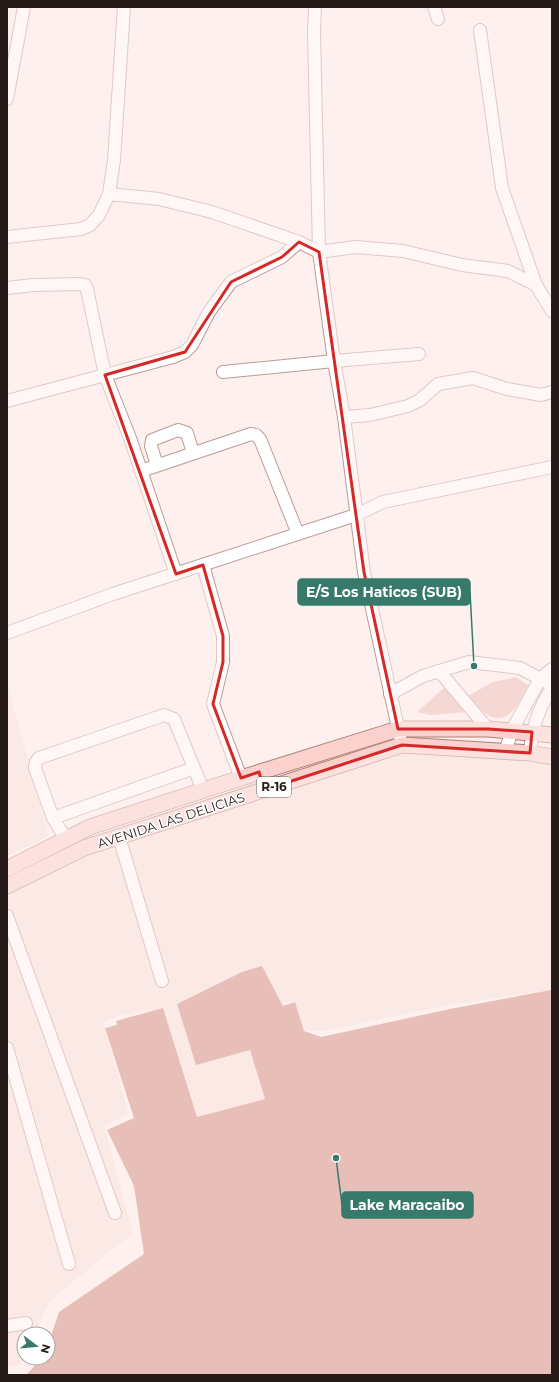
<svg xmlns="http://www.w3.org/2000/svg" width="559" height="1382" viewBox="0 0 559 1382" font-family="Montserrat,sans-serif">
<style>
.built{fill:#f9e0dc}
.green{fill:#ecb9b3}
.water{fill:#ce8179}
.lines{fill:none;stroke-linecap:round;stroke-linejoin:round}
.minor-casing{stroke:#bb9b97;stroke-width:14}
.major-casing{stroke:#ae7d78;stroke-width:17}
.minor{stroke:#fff;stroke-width:12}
.major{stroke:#fad1cd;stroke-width:15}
.marked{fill:none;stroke:#d62828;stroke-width:3;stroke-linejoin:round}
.labels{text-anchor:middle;stroke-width:3;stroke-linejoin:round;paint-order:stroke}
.shield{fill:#fff;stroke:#675f5d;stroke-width:1}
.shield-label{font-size:12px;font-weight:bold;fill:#261a18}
.street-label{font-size:13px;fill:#261a18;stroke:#fff}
.leader{fill:none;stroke:#37796a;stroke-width:1.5}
.callout-dot{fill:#37796a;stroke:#fff;stroke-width:1.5}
.callout{fill:#37796a;stroke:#37796a;stroke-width:1.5}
.callout-label{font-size:14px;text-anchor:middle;font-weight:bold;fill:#fff}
</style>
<rect width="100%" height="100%" fill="#fef0ee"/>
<g class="built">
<path d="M7,684L49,836L7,856Z"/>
<path d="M397,754L520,760L552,766V994L551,990L454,1004L323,1031H304L295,1002H281L262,967L242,972L177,1004L250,1049L265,1099L197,1117L163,1008L118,1016L103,1023L129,1115L104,1125L133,1234L116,1246L49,1302L34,1334H24V1356L21,1364L7,1368V896L85,853Z"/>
</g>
<g class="green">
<path d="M516,677L529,686C520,699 511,724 491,717C485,714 471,702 466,697L493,682Z"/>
<path d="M444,688L467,712L430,715L417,712Z"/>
</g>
<path class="water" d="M262,966L283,1006L295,1002L304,1031L321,1037L450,1009L551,990L552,1375H26L42,1358H48V1345L59,1312L144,1254L134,1186L107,1130L134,1118L105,1028L117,1025L116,1021L163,1008L197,1117L265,1099L250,1050L196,1065L177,1004L242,972Z"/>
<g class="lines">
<defs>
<g id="minor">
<path d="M315,7L314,32L319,252L334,361L344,417L364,572L400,737"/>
<path d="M434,7L438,19"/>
<path d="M480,30L502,188L536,285L552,311"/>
<path d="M7,99L24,7"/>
<path d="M109,194L159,199L212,212L299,242L319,252L356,247L403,251L462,265L508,271L536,285"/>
<path d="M7,237L81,229L90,225L99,215L109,194L114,160L124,7"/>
<path d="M7,288L33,285L81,284L85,285L87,289L105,375L130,438L176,574"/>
<path d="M223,372L334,361L419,354"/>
<path d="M7,401L173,357L185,352L192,345L209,312L231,282L282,257L299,242"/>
<path d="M344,417L370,415L408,406L420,400L438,384L473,378L507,389L541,395L552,392"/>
<path d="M157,465L151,446L152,440L178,430L187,433L193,453"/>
<path d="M141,471L251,434L256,435L260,439L298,534"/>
<path d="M203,565L223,636V662L213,704L241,778"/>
<path d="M7,633L113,594L356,515L383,502L552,467"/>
<path d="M439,671L488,729"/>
<path d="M390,694L423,676L469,662L520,668L552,685"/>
<path d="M505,752L512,730L540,679L552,669"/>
<path d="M530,753C532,728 538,709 552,688"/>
<path d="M53,818L194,768"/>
<path d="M119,837L162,981"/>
<path d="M66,839L53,818L35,768L36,762L39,758L164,715L174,719L203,790"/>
<path d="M7,916L115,1213"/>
<path d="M7,1048L69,1264"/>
<path d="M7,1326L26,1323"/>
</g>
<g id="major">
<path d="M7,869L90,827L241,778L398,729H488L552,735"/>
<path d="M7,886L84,848L402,745L530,753L552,757"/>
</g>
</defs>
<use href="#minor" class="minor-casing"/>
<use href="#major" class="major-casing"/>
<use href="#minor" class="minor"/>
<use href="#major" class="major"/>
</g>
<path d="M0 0H559V1382H0ZM299,242L319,252L364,572L398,729H488L532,732L530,753L402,745L264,790L259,772L241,778L213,704L223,662V636L203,565L176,574L105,375L185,352L231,282L282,257Z" fill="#fef0ee" fill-opacity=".55" fill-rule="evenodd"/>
<path class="marked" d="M299,242L319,252L364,572L398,729H488L532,732L530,753L402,745L264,790L259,772L241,778L213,704L223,662V636L203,565L176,574L105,375L185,352L231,282L282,257Z"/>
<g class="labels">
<rect class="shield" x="257" y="777" width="34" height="20" rx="3"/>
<g class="shield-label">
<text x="274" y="791">R-16</text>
</g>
<g class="street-label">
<text transform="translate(171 820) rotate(-18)" y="5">AVENIDA LAS DELICIAS</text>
</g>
</g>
<path class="leader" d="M474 666L470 592M336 1158L342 1205"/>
<g class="callout-dot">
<circle cx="474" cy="666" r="4"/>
<circle cx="336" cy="1158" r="4"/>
</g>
<g class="callout">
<rect x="298" y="579" width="172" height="26" rx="4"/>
<rect x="342" y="1192" width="131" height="26" rx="4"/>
</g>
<g class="callout-label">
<text x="384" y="597">E/S Los Haticos (SUB)</text>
<text x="407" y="1210">Lake Maracaibo</text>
</g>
<rect width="559" height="1382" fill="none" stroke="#261a18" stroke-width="16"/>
<g transform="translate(36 1346) rotate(106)"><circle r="19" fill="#ffffff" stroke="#a8a3a3"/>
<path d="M0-3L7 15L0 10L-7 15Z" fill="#37796a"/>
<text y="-6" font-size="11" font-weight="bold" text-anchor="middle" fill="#261a18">N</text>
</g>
</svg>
